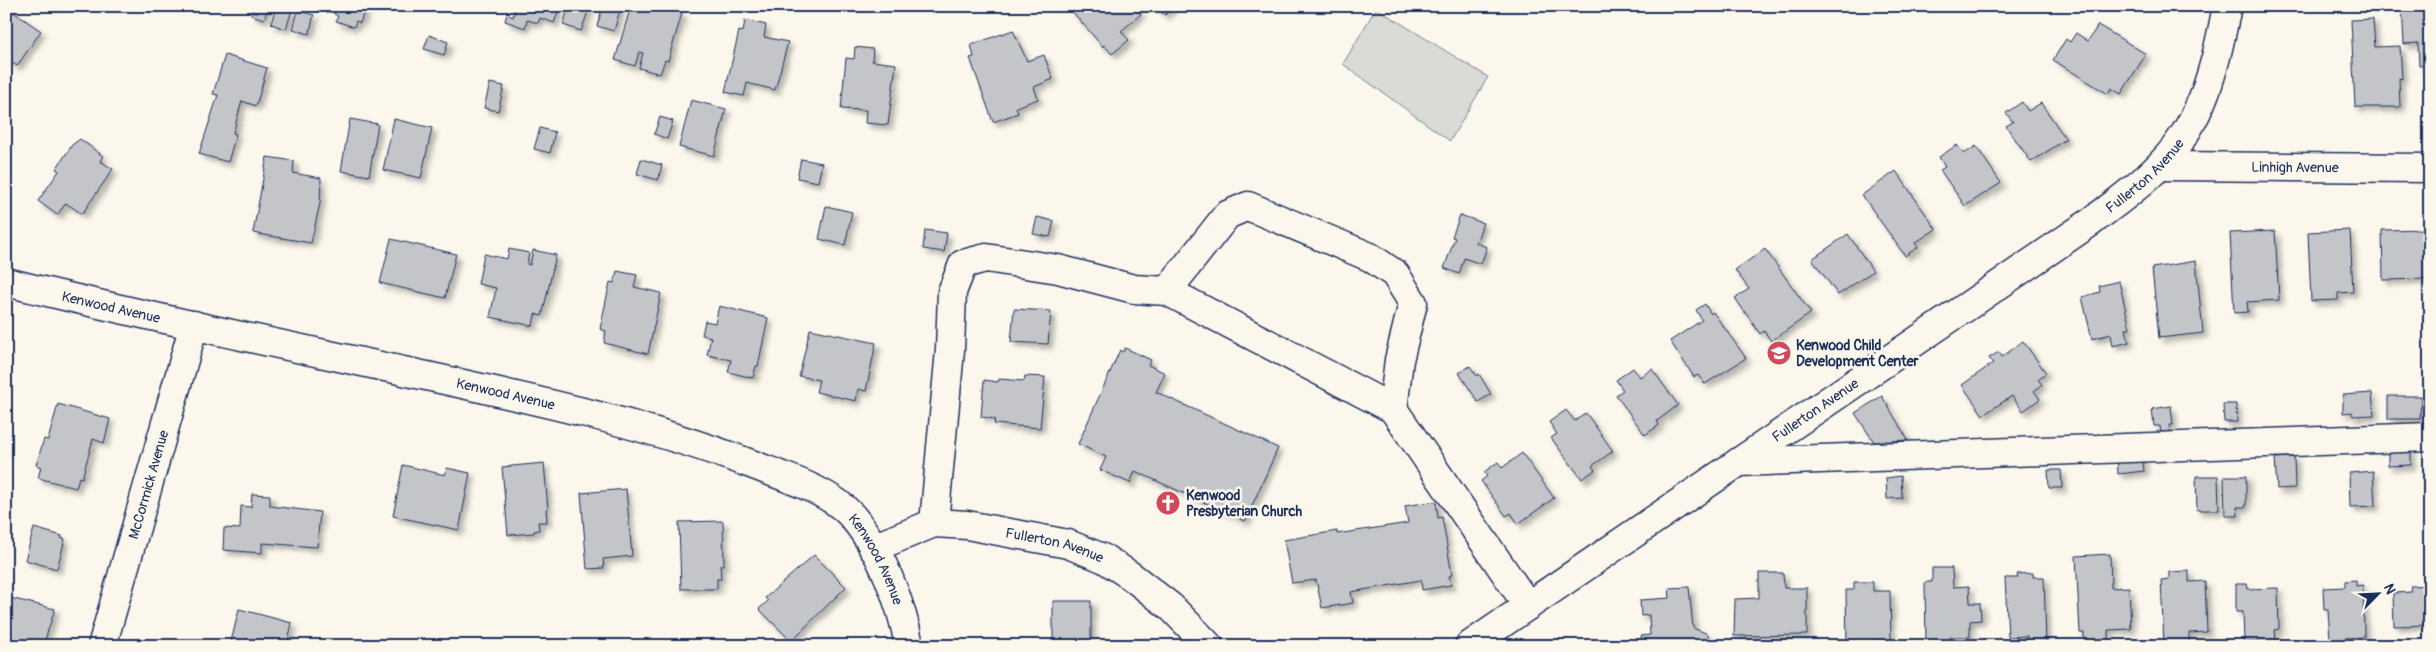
<svg xmlns="http://www.w3.org/2000/svg" width="2436" height="652" viewBox="0 0 2436 652" font-family="Pangolin,sans-serif">
<style>
.green{fill:#dadad7;stroke:#7a849a}
.building{fill:#c3c5c9;stroke:#1b2f5e;filter:url(#shadow)}
.lines{fill:none;stroke-linecap:round;stroke-linejoin:round}
.minor-casing{stroke:#1b2f5e;stroke-width:31}
.major-casing{stroke:#1b2f5e;stroke-width:31}
.minor{stroke:#fbf7ec;stroke-width:28}
.major{stroke:#fbf7ec;stroke-width:28}
.labels{text-anchor:middle;stroke-width:5;stroke-linejoin:round;paint-order:stroke}
.street-label{font-size:14px;fill:#1b2f5e;stroke:#fbf7ec}
.poi-label{font-size:14px;font-weight:bold;fill:#1b2f5e;stroke:#fbf7ec;text-anchor:start}
</style>
<defs>
<filter id="shadow"><feDropShadow dx="4.5" dy="4.5" stdDeviation="2.5" flood-color="#0004"/></filter>
</defs>
<rect width="100%" height="100%" fill="#fbf7ec"/>
<filter id="ink" filterUnits="userSpaceOnUse"><feTurbulence type="fractalNoise" baseFrequency=".02" numOctaves="2"/><feDisplacementMap in="SourceGraphic" scale="10" xChannelSelector="R" yChannelSelector="G"/><feConvolveMatrix kernelMatrix="1 2 1 2 8 2 1 2 1" color-interpolation-filters="sRGB"/></filter>
<g filter="url(#ink)">
<path class="green" d="M1376,8L1488,77L1450,141L1343,64Z"/>
<g class="building">
<path d="M254,6H269L264,19L251,15Z"/>
<path d="M276,6L292,10L286,29L271,24Z"/>
<path d="M336,6H366L360,23L356,21L354,27L336,21L338,16L334,14Z"/>
<path d="M504,6H560L554,23L540,18L538,23L527,20L525,28L505,21L507,14L513,17L515,10Z"/>
<path d="M569,6H590L581,31L563,25Z"/>
<path d="M603,6H621L614,31L597,26Z"/>
<path d="M631,6H676L674,11L682,13L668,61L665,60L660,74L639,68L643,53L639,52L635,66L615,60Z"/>
<path d="M1070,6H1134L1141,14L1121,31L1129,40L1112,54L1104,45L1103,47L1070,9Z"/>
<path d="M1154,6H1173L1165,15Z"/>
<path d="M2402,6H2430V64L2419,65L2418,43L2404,44Z"/>
<path d="M6,7L41,31L17,66L6,59Z"/>
<path d="M298,11L314,15L309,34L293,29Z"/>
<path d="M2373,19L2375,47L2400,46L2402,79L2399,78L2400,107H2355L2351,20Z"/>
<path d="M745,20L766,25L764,37L788,42L775,90L747,83L744,96L725,92L739,31L743,32Z"/>
<path d="M2098,25L2146,54L2121,94L2111,88L2108,94L2053,60L2066,39L2070,42L2076,33L2088,41Z"/>
<path d="M1013,30L1027,61L1044,55L1053,79L1034,87L1038,99L1016,107L1018,113L993,122L970,58L974,57L971,45Z"/>
<path d="M429,35L448,42L444,55L424,49Z"/>
<path d="M855,47L873,49L872,61L896,64L888,125L865,123L866,110L841,109L846,58L854,59Z"/>
<path d="M225,55L267,68L256,106L242,101L233,133L236,134L228,162L199,154L218,95L213,94Z"/>
<path d="M490,83L504,86L498,111L484,108Z"/>
<path d="M691,100L726,109L714,156L679,147Z"/>
<path d="M2022,102L2028,111L2041,103L2066,139L2031,162L2006,126L2013,122L2006,113Z"/>
<path d="M660,117L673,121L667,139L654,134Z"/>
<path d="M350,119L378,124L369,176L341,171Z"/>
<path d="M394,119L432,128L421,178L383,170Z"/>
<path d="M540,128L555,132L550,153L534,149Z"/>
<path d="M80,139L103,156L100,161L113,169L82,214L66,203L57,215L38,201L59,171L56,169L72,145Z"/>
<path d="M1957,145L1964,154L1976,146L2001,183L1965,206L1940,170L1945,167L1939,157Z"/>
<path d="M267,157L294,161L293,173L321,178L320,203L311,243L253,233Z"/>
<path d="M641,159L662,165L658,180L637,174Z"/>
<path d="M801,159L822,163L818,182L797,178Z"/>
<path d="M1896,171L1936,229L1915,243L1918,247L1905,256L1862,195Z"/>
<path d="M826,206L852,212L845,245L819,239Z"/>
<path d="M1460,215L1483,223L1476,243L1487,247L1481,264L1464,258L1459,274L1444,268L1455,238L1452,237Z"/>
<path d="M1037,217L1054,221L1050,237L1033,234Z"/>
<path d="M2427,229V279L2383,280L2382,230Z"/>
<path d="M925,230L947,233L944,252L923,249Z"/>
<path d="M2350,230L2353,292L2338,293V300L2311,301L2308,232Z"/>
<path d="M2275,231L2279,300L2247,302L2248,312L2234,313L2230,233Z"/>
<path d="M1848,234L1873,271L1838,295L1812,259Z"/>
<path d="M391,239L456,254L445,298L380,283Z"/>
<path d="M509,249L529,253L527,264L530,265L533,250L556,255L542,316L535,314L533,326L490,317L496,288L478,284L484,254L507,259Z"/>
<path d="M1765,249L1811,313L1771,341L1764,331L1760,334L1735,298L1749,289L1735,270Z"/>
<path d="M2196,261L2203,333L2159,338L2152,268Z"/>
<path d="M617,271L637,275L634,287L661,293L648,354L604,343L606,331L600,329L610,282L614,283Z"/>
<path d="M2119,281L2130,329H2126L2129,342L2113,346L2111,334L2092,339L2082,297L2100,292L2099,286Z"/>
<path d="M1705,304L1711,314L1713,312L1746,358L1705,384L1698,375L1694,377L1670,341L1702,320L1696,310Z"/>
<path d="M719,306L768,318L758,366H756L753,378L728,372L731,360L707,355L711,337L702,335L705,321L715,323Z"/>
<path d="M1014,309L1051,311L1048,344L1011,342Z"/>
<path d="M810,329L876,343L866,391L858,389L856,401L816,392L819,380L799,376Z"/>
<path d="M2023,341L2046,373L2038,379L2042,385L2034,391L2040,399L2023,411L2012,396L1983,415L1962,385L1993,363L1989,358L1999,352L2002,357Z"/>
<path d="M1125,348L1151,360L1148,365L1165,373L1156,392L1278,448L1245,521L1135,471L1130,483L1100,470L1106,457L1078,444L1120,350L1123,352Z"/>
<path d="M1470,366L1477,376L1479,374L1491,394L1478,402L1459,373Z"/>
<path d="M1633,368L1640,377L1652,369L1678,405L1657,421L1659,425L1645,435L1616,395L1623,390L1616,380Z"/>
<path d="M1025,376L1045,377L1040,428L994,424L995,419L981,417L984,380L998,382L999,379L1024,381Z"/>
<path d="M2372,393L2374,415L2353,416L2352,412L2343,413V395Z"/>
<path d="M1882,396L1908,440L1874,442L1855,413Z"/>
<path d="M2388,396H2421L2420,419H2388Z"/>
<path d="M58,404L110,419L104,443L93,439L82,478L79,477L76,488L38,478L41,467L36,465L44,439L48,440Z"/>
<path d="M2223,404H2236L2237,422H2224Z"/>
<path d="M2171,406L2173,425H2169L2170,431L2161,432L2160,426H2154L2152,409Z"/>
<path d="M1566,410L1575,421L1586,413L1613,451L1592,466L1595,470L1582,479L1551,438L1557,434L1549,422Z"/>
<path d="M2411,447V465L2388,466V448Z"/>
<path d="M1522,453L1554,498L1518,524L1511,513L1506,516L1481,481L1487,476L1484,472L1498,462L1502,468Z"/>
<path d="M2142,455L2144,471L2118,474L2117,457Z"/>
<path d="M2294,457L2295,488L2277,489L2275,458Z"/>
<path d="M544,463L548,509H546L547,522H538L539,530L534,531V533L508,535L502,467Z"/>
<path d="M403,465L445,475L447,468L470,473L459,530L393,516Z"/>
<path d="M2048,470H2061L2062,488H2049Z"/>
<path d="M2373,471L2375,506L2350,507L2349,473Z"/>
<path d="M1901,476L1902,498L1887,499L1886,478Z"/>
<path d="M2196,476H2218L2219,510H2197Z"/>
<path d="M2224,476H2246V507H2237L2238,516H2225Z"/>
<path d="M626,489L632,556L603,559L604,568L587,569L581,493Z"/>
<path d="M252,494L270,495V506L320,512L317,547L262,543V553L223,550L224,528L240,529L241,506L251,507Z"/>
<path d="M1436,501L1438,518L1442,517L1452,575L1449,576L1451,585L1422,590L1421,580L1351,592L1353,603L1322,608L1316,580L1292,583L1284,540L1337,531V534L1408,523L1405,506Z"/>
<path d="M723,521L724,565H720L721,579H717V589H681L679,522Z"/>
<path d="M34,528L62,536L61,538L65,539L57,569L25,560Z"/>
<path d="M2110,554L2111,588L2129,587L2131,629L2108,630V642L2084,643V633H2080L2076,556Z"/>
<path d="M814,555L846,587L791,641L759,609L768,601L765,598Z"/>
<path d="M1932,568H1952L1953,587L1969,586L1970,603H1980L1981,620L1970,621V637H1950L1951,646H1926L1925,582H1932Z"/>
<path d="M2189,571V582L2205,581L2207,632L2189,633V644L2164,645L2161,580L2169,579V572Z"/>
<path d="M1759,573H1783L1784,588H1807V635L1734,636L1735,599L1759,598Z"/>
<path d="M2033,573V577H2044L2046,645L2028,646L2027,636L2008,637L2005,578H2018L2017,574Z"/>
<path d="M2356,580V586L2363,585L2364,637L2330,639L2328,610H2324L2323,588L2345,587V581Z"/>
<path d="M1854,582H1873V591H1890L1891,640H1872V646H1847L1846,590H1854Z"/>
<path d="M2236,584H2247L2248,589L2278,588L2279,629L2275,630L2276,641L2244,642L2243,612H2236Z"/>
<path d="M2430,585V625L2394,626L2393,593L2411,592L2410,586Z"/>
<path d="M1689,587L1693,628L1708,634L1709,646H1694L1693,642L1687,643V646H1642L1641,636L1650,635L1649,615L1641,616L1640,600L1670,598L1669,588Z"/>
<path d="M6,597L55,609L43,646H24L6,640Z"/>
<path d="M1053,601H1091V641H1087V646L1053,643Z"/>
<path d="M239,609L292,623L287,646H230Z"/>
</g>
<g class="lines">
<defs>
<g id="minor">
<path id="s1" d="M2160,166L2430,168"/>
<path d="M1167,291L1227,215L1248,206L1370,257L1395,274L1413,303L1399,360L1393,409"/>
<path d="M1739,462L2430,437"/>
<path d="M934,523L950,350L952,292L963,264L986,258L1058,269L1134,289L1167,291L1393,409L1528,606"/>
<path id="s2" d="M873,548L934,523L967,525L1068,544L1105,559L1131,576L1171,607L1209,646"/>
<path id="s3" d="M102,646L194,325"/>
<path id="s4" d="M1469,646L2091,222C2114,204 2139,187 2159,166C2203,122 2216,65 2227,6"/>
</g>
<g id="major">
<path id="s5" d="M6,282C139,315 274,343 408,372C523,397 641,422 751,464C781,476 829,490 851,515C880,548 902,603 909,646"/>
</g>
</defs>
<use href="#minor" class="minor-casing"/>
<use href="#major" class="major-casing"/>
<use href="#minor" class="minor"/>
<use href="#major" class="major"/>
</g>
</g>
<defs>
<symbol id="school-disc" viewBox="-11 -11 22 22"><circle r="9.5" fill="#d1495b" stroke="#fbf7ec"/><path d="M0-5L7-2L0 1L-7-2ZM-4 1L0 2.5L4 1V4Q0 6-4 4Z" fill="#fff"/></symbol>
<symbol id="church-disc" viewBox="-11 -11 22 22"><circle r="9.5" fill="#d1495b" stroke="#fbf7ec"/><path d="M-1.2-6h2.4v3.5h3.3v2.4h-3.3V6h-2.4V-.1h-3.3v-2.4h3.3Z" fill="#fff"/></symbol>
</defs>
<g fill-rule="evenodd">
<use href="#school-disc" x="1765" y="339" width="28" height="28"/>
<use href="#church-disc" x="1154" y="489" width="28" height="28"/>
</g>
<g class="labels">
<g class="street-label">
<text dy="5" stroke="none"><textPath href="#s1" startOffset="135">Linhigh Avenue</textPath></text>
<text dy="5" stroke="none"><textPath href="#s4" startOffset="824">Fullerton Avenue</textPath></text>
<text dy="5" stroke="none"><textPath href="#s5" startOffset="108">Kenwood Avenue</textPath></text>
<text dy="5" stroke="none"><textPath href="#s5" startOffset="512">Kenwood Avenue</textPath></text>
<text dy="5" stroke="none"><textPath href="#s4" startOffset="419">Fullerton Avenue</textPath></text>
<text dy="5" stroke="none"><textPath href="#s3" startOffset="168">McCormick Avenue</textPath></text>
<text dy="5" stroke="none"><textPath href="#s2" startOffset="189">Fullerton Avenue</textPath></text>
<text dy="5" stroke="none"><textPath href="#s5" startOffset="932">Kenwood Avenue</textPath></text>
</g>
<g class="poi-label">
<text x="1796" y="350">Kenwood Child<tspan x="1796" dy="16">Development Center</tspan></text>
<text x="1186" y="500">Kenwood<tspan x="1186" dy="16">Presbyterian Church</tspan></text>
</g>
</g>
<rect width="2436" height="652" fill="none" stroke="#fbf7ec" stroke-width="25"/>
<rect x="12" y="12" width="2411" height="627" fill="none" stroke="#1b2f5e" stroke-width="2" filter="url(#ink)"/>
<g transform="translate(2378 594) rotate(66)" stroke="#fbf7ec" stroke-width="4" paint-order="stroke">
<path d="M0-4L9 19L0 12L-9 19Z" fill="#1b2f5e"/>
<text y="-8" font-size="14" font-weight="bold" text-anchor="middle" fill="#1b2f5e">N</text>
</g>
</svg>
